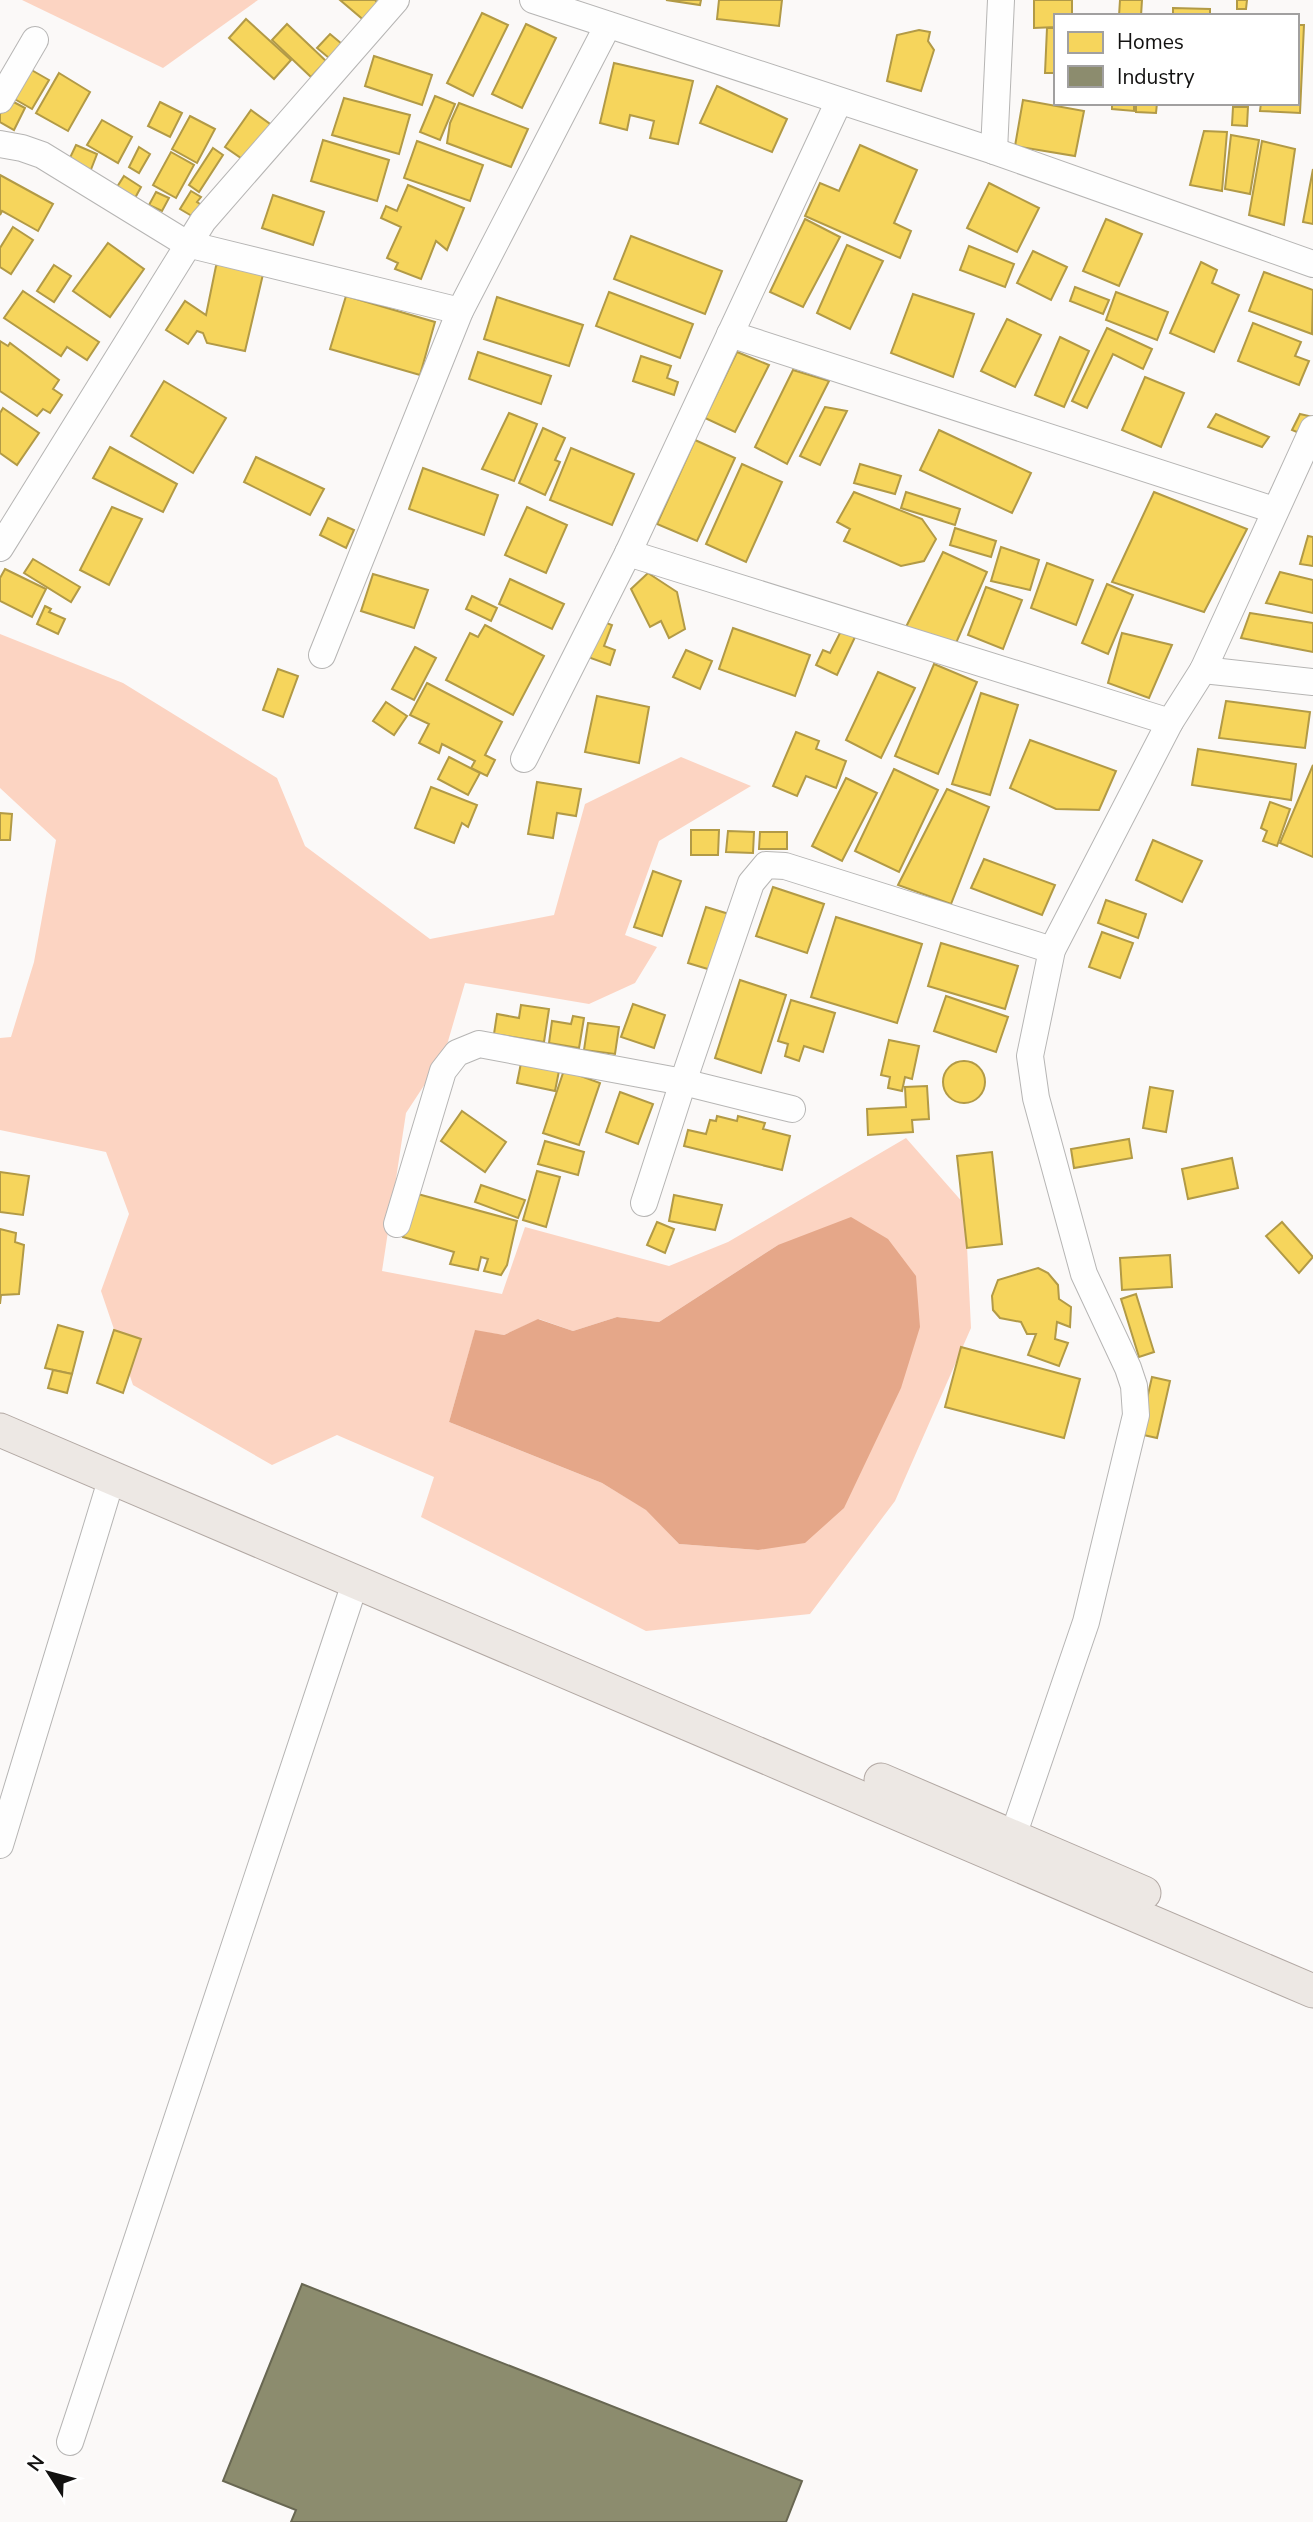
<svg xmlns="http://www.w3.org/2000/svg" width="1313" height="2522" viewBox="0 0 1313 2522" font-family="'Nunito Sans',sans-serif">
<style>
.green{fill:#fcd4c2;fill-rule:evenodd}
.water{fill:#e5a789}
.homes{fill:#f6d55c;stroke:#b29a46;stroke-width:2}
.industry{fill:#8c8c6e;stroke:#686752;stroke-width:2}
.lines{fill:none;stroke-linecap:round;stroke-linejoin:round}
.minor-casing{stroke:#b6b5b4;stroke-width:28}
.major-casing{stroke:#b2a8a3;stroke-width:35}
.minor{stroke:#fefefe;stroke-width:26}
.major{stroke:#ede8e4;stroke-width:33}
</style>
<rect width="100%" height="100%" fill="#fbf9f8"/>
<g class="green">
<path d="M22,0H258L163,68Z"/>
<path d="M0,634L123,683L277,778L305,846L430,939L554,915L585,804L681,757L751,786L659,841L625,935L657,947L635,983L589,1004L465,983L444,1055L406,1113L382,1271L502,1294L525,1227L669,1266L728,1242L906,1138L965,1205L971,1328L895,1501L810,1614L646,1631L421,1517L434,1477L337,1435L272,1465L133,1385L101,1291L129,1214L106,1152L0,1130V1038L11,1037L34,962L56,840L0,788ZM778,1245L758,1550L679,1544L647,1510L602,1483L449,1422L475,1331L504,1335L539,1319L573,1331L617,1317L659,1322Z"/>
</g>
<path class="water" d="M851,1217L888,1239L916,1276L920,1327L901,1388L844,1508L805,1543L758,1550L679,1544L646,1510L602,1483L449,1422L475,1330L504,1335L538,1319L573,1331L617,1317L659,1322L778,1245Z"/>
<g class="homes">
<path d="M340,0H375L380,5L366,22Z"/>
<path d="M666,0H701L700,5Z"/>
<path d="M719,0H782L779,26L717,19Z"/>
<path d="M1034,0H1072V16H1056V27L1034,28Z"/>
<path d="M1120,0H1142L1141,16H1119Z"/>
<path d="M1237,0H1247L1246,9H1237Z"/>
<path d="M1173,8L1210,9V16H1173Z"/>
<path d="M482,13L508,25L473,96L447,83Z"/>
<path d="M246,19L291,60L274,79L229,38Z"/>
<path d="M287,24L326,61L311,77L272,40Z"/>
<path d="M526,24L556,38L522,108L492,94Z"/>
<path d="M1297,25H1304L1300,113L1260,111L1261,103H1297Z"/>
<path d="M1047,28H1056V73H1045Z"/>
<path d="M919,30L930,32L928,41L934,50L921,91L887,81L897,35Z"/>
<path d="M330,34L348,49L335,63L317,48Z"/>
<path d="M374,56L432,75L422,105L365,86Z"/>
<path d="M614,63L693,81L678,144L650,138L654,121L630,115L627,130L600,123Z"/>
<path d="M28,68L49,80L32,109L11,97Z"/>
<path d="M59,73L90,92L68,131L36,113Z"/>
<path d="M717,86L787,119L772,152L700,123Z"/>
<path d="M435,96L455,104L440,140L420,132Z"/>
<path d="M344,98L410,115L399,154L332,135Z"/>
<path d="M8,99L25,108L14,130L0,122V114Z"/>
<path d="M1023,100L1084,111L1075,156L1015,146Z"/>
<path d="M160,102L182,113L170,137L148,126Z"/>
<path d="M459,103L528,129L511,167L447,143L450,123Z"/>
<path d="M1112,103H1134V111L1112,109Z"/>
<path d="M1136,103H1157L1156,113L1136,112Z"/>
<path d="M1233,107H1248L1247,126L1232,125Z"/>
<path d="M251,110L277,129L251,165L225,147Z"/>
<path d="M190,116L215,129L197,163L172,149Z"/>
<path d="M102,120L132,137L118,163L87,145Z"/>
<path d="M1204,131L1227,132L1222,191L1190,185Z"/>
<path d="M1231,135L1259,140L1250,194L1225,189Z"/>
<path d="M323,140L389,160L377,201L311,181Z"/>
<path d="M417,141L483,165L470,201L404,178Z"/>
<path d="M1262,141L1295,149L1284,225L1249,215Z"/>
<path d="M76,145L97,154L90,172L68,162Z"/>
<path d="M860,145L917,170L894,223L911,231L900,258L805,216L820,183L839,191Z"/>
<path d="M139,147L150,154L139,173L129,167Z"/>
<path d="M213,148L223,155L199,192L189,185Z"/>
<path d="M171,152L194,165L176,198L153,185Z"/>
<path d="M1313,169V224L1303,222Z"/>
<path d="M0,175L53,204L38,231L2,211L0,215Z"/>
<path d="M124,176L141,187L135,198L117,187Z"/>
<path d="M989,183L1039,208L1017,252L967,228Z"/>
<path d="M408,185L464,208L447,250L436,241L421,279L395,269L398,263L387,258L401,227L381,218L386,206L397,211Z"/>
<path d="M191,191L201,197L197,202L209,210L202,222L180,209Z"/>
<path d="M156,192L169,198L162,211L149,205Z"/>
<path d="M273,195L324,212L313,245L262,228Z"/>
<path d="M805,219L840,237L803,307L770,292Z"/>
<path d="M1106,219L1142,234L1119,286L1083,271Z"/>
<path d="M13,227L33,240L11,274L0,267V248Z"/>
<path d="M631,236L722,271L705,314L614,279Z"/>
<path d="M108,243L144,269L110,317L73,291Z"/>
<path d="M847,245L883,261L850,329L817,313Z"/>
<path d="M969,246L1014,264L1005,287L960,270Z"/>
<path d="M1033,251L1067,267L1051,300L1017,283Z"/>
<path d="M221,261L264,270L245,351L207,343L203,333L197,331L188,344L166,330L185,301L206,315L216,266Z"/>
<path d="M1201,262L1217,270L1212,283L1239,295L1214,352L1170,333Z"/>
<path d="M54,265L71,276L54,302L37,291Z"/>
<path d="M1264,272L1313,290L1312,334L1249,311Z"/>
<path d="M1075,287L1109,300L1103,314L1070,301Z"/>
<path d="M23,291L99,342L87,360L67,347L61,356L4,318Z"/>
<path d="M609,292L693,324L680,358L596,326Z"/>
<path d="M1116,292L1168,312L1157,340L1106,320Z"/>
<path d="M913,294L974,314L953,377L891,353Z"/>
<path d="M346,296L435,322L420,375L330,349Z"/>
<path d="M497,297L583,325L569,366L484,339Z"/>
<path d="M1007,319L1041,335L1015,387L981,371Z"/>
<path d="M1253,323L1301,342L1295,356L1309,361L1299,385L1238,361Z"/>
<path d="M1107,328L1152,349L1143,369L1113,354L1087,408L1072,401Z"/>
<path d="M1060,337L1089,351L1064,407L1035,395Z"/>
<path d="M0,341L8,346L10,343L59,380L53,389L62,395L50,413L43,409L37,416L0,391Z"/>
<path d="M478,352L551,376L541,404L469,379Z"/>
<path d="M737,352L769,365L735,432L705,418Z"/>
<path d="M641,356L671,366L667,378L678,382L674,395L633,381Z"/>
<path d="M793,370L829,381L787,464L755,447Z"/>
<path d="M1145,377L1184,393L1161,447L1122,430Z"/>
<path d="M164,381L226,418L193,473L131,436Z"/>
<path d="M825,407L847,411L820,465L800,456Z"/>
<path d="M3,408L39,433L17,465L0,453V413Z"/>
<path d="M509,413L537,424L514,481L482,469Z"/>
<path d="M1216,414L1269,437L1262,447L1208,427Z"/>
<path d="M1300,414L1313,417L1304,435L1292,430Z"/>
<path d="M543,428L565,438L555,460L560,462L545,495L519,483Z"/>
<path d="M939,430L1031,473L1012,513L920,470Z"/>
<path d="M695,440L735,458L697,541L657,524Z"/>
<path d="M110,447L177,484L163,512L93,478Z"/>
<path d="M571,448L634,474L612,525L550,500Z"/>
<path d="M256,457L324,489L310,515L244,482Z"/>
<path d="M742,464L782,482L746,562L706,544Z"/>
<path d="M860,464L901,476L895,494L854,483Z"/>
<path d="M423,468L498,495L484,535L409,509Z"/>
<path d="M854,492L922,519L936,539L924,561L901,566L844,541L850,529L837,522Z"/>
<path d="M906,492L960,509L955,525L901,508Z"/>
<path d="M1154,492L1247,529L1204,612L1112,582Z"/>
<path d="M112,507L142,519L109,585L80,570Z"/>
<path d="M527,507L567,525L546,573L505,555Z"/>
<path d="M328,518L354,530L346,548L320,535Z"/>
<path d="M955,528L996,541L991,557L950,545Z"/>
<path d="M1308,536L1313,537V566L1300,564Z"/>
<path d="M1001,547L1039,560L1030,590L991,581Z"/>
<path d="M943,552L987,572L956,643L906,627Z"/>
<path d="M33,559L80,587L71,602L24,573Z"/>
<path d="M1047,563L1093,580L1076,625L1031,608Z"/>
<path d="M5,569L46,589L32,617L0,601V578Z"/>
<path d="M1280,572L1313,580V613L1266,603Z"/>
<path d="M648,573L677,592L685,629L669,638L661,621L650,627L631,589Z"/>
<path d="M373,574L428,590L414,628L361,611Z"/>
<path d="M510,579L564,604L552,629L499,604Z"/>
<path d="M1107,584L1133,595L1108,654L1082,643Z"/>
<path d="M986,587L1022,600L1003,649L968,635Z"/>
<path d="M472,596L497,608L491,621L466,609Z"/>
<path d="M45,606L51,609L49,612L65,619L58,634L37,624Z"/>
<path d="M1250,613L1313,623V652L1241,638Z"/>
<path d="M598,620L612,625L604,646L615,650L610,665L585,656Z"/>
<path d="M485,625L544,656L513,715L446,680L470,633L478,637Z"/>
<path d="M733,628L810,655L795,696L719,669Z"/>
<path d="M842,629L856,635L837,675L816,665L823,650L830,653Z"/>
<path d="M1122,633L1172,645L1149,698L1108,683Z"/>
<path d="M415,647L436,658L414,700L392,689Z"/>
<path d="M686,650L712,661L700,689L673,677Z"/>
<path d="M934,664L977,682L938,774L895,756Z"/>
<path d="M278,669L298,676L283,717L263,710Z"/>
<path d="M878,672L915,688L881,758L846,740Z"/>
<path d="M427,683L502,722L485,755L495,760L487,776L471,768L475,761L442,744L439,753L419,743L429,724L410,715Z"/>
<path d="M981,693L1018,705L990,795L952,784Z"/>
<path d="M597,696L649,707L639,763L585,752Z"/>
<path d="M1226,701L1310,712L1305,748L1219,738Z"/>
<path d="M386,702L407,716L394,735L373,721Z"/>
<path d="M796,732L819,741L816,749L846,761L836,788L806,776L797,796L773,786Z"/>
<path d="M1030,740L1116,771L1099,810L1056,809L1010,788Z"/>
<path d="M1198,749L1296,764L1291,800L1192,785Z"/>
<path d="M449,757L480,773L468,795L438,779Z"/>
<path d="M1313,765V857L1280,843Z"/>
<path d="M894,769L938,790L899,872L855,851Z"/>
<path d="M846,778L877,793L842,861L812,846Z"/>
<path d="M537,782L581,789L576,816L557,813L553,838L528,834Z"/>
<path d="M431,787L477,805L468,827L462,823L454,843L415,828Z"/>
<path d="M947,789L989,807L951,904L898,885Z"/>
<path d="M1270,802L1290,809L1277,846L1263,841L1267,831L1261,828Z"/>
<path d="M0,813L12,814L10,840H0Z"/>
<path d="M691,830H719L718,855H691Z"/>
<path d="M728,831L754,832L753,853L726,852Z"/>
<path d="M760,832H787V849H759Z"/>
<path d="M1153,840L1202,861L1182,902L1136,880Z"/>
<path d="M984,859L1055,885L1042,915L971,888Z"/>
<path d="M653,871L681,881L662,936L634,927Z"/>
<path d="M773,887L824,904L807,953L756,936Z"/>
<path d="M1106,900L1146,914L1138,938L1098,923Z"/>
<path d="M706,907L729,914L711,970L688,963Z"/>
<path d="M836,917L922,944L897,1023L811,997Z"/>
<path d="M1102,932L1133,943L1120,978L1089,967Z"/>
<path d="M941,943L1018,966L1005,1009L928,986Z"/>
<path d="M740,980L786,995L761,1073L715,1058Z"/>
<path d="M946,996L1008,1017L996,1052L934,1031Z"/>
<path d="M791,1000L835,1013L823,1052L804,1046L799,1061L785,1056L788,1044L778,1041Z"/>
<path d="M633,1004L665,1015L654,1048L621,1037Z"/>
<path d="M521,1005L549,1009L544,1042L494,1034L497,1014L519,1018Z"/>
<path d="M573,1016L584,1018L579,1048L549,1043L552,1021L571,1024Z"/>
<path d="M588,1023L619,1027L615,1054L584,1050Z"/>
<path d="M889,1040L919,1046L912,1079L905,1077L902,1091L888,1088L890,1077L881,1075Z"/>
<path d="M522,1058L560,1066L555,1091L517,1083Z"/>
<circle cx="964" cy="1082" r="21"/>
<path d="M564,1070L600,1083L579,1145L543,1133Z"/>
<path d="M927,1086L929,1119L912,1120L913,1132L868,1135L867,1109L906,1107L905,1087Z"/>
<path d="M1150,1087L1173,1091L1166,1132L1143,1128Z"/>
<path d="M620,1092L653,1104L638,1144L606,1132Z"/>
<path d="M462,1111L506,1142L485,1172L441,1141Z"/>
<path d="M717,1116L737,1121L738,1116L765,1123L763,1129L790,1136L782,1170L684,1146L688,1130L706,1134L710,1120L716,1121Z"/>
<path d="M1129,1139L1132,1158L1074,1168L1071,1149Z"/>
<path d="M545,1141L584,1152L578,1175L538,1164Z"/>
<path d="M992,1152L1002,1244L967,1248L957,1156Z"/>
<path d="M1232,1158L1238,1188L1188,1199L1182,1169Z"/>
<path d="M537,1171L560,1177L546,1227L523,1220Z"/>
<path d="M0,1172L29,1176L23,1215L0,1212Z"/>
<path d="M481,1185L525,1200L518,1218L475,1202Z"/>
<path d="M414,1193L517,1221L507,1265L501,1275L484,1271L488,1259L481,1257L478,1270L450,1264L454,1252L403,1237Z"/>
<path d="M674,1195L722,1205L715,1230L669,1221Z"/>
<path d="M657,1222L674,1229L665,1253L647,1245Z"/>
<path d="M1282,1222L1313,1257L1299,1273L1266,1236Z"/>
<path d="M0,1229L16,1233L15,1242L24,1245L19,1294L1,1295L0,1304Z"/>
<path d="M1170,1255L1172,1287L1122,1290L1120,1258Z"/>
<path d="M1038,1268L1048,1273L1058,1285L1059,1299L1071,1307L1070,1327L1057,1322L1055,1339L1068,1343L1059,1366L1028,1355L1036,1334H1027L1021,1322L1000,1318L993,1310L992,1296L998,1280Z"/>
<path d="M1136,1294L1154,1352L1139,1357L1121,1299Z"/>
<path d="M58,1325L83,1332L72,1374L45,1368Z"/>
<path d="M114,1330L141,1339L123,1393L97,1383Z"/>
<path d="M961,1347L1080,1379L1064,1438L945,1407Z"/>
<path d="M53,1370L72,1374L67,1393L48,1388Z"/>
<path d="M1152,1377L1170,1381L1157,1438L1139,1434Z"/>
</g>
<path class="industry" d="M302,2284L802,2481L786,2522H291L296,2510L223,2481Z"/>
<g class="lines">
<defs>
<g id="minor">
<path d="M533,0L994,151L1313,264"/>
<path d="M0,100L35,40"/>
<path d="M0,144L22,148L42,155L187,244L460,311"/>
<path d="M994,151L1001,0"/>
<path d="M730,334L1274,510"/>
<path d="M0,548L203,221L396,0"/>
<path d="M628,553L1170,722"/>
<path d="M322,655L460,311L608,25"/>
<path d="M1203,670L1313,682"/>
<path d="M524,759L628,553L839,101"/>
<path d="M644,1203L683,1082L792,1109"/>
<path d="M397,1224L443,1071L457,1053L479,1044L683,1082L751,883L766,865L785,866L1052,950"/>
<path d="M1013,1836L1086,1622L1136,1415L1134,1386L1128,1368L1084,1274L1036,1098L1030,1056L1052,950L1170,722L1203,670L1313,429"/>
<path d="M0,1845L112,1477"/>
<path d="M70,2442L356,1580"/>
</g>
<g id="major">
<path d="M0,1430L1313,1991"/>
<path d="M881,1780L1144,1893"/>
</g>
</defs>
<use href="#minor" class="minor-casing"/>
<use href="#major" class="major-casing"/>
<use href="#minor" class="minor"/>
<use href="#major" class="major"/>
</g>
<rect x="1054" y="14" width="245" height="91" fill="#ffffff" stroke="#a1a0a0" stroke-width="2"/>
<rect x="1068" y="32" width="35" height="21" fill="#f6d55c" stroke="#a1a0a0" stroke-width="2"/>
<text x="1117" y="49" font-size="21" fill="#131211">Homes</text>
<rect x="1068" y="66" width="35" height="21" fill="#8c8c6e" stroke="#a1a0a0" stroke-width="2"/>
<text x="1117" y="84" font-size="21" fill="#131211">Industry</text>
<g transform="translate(49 2473) rotate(306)" stroke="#ffffff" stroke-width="5" paint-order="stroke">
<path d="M0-5L12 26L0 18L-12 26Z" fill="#131211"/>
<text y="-10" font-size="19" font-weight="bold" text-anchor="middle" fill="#131211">N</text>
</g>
</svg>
